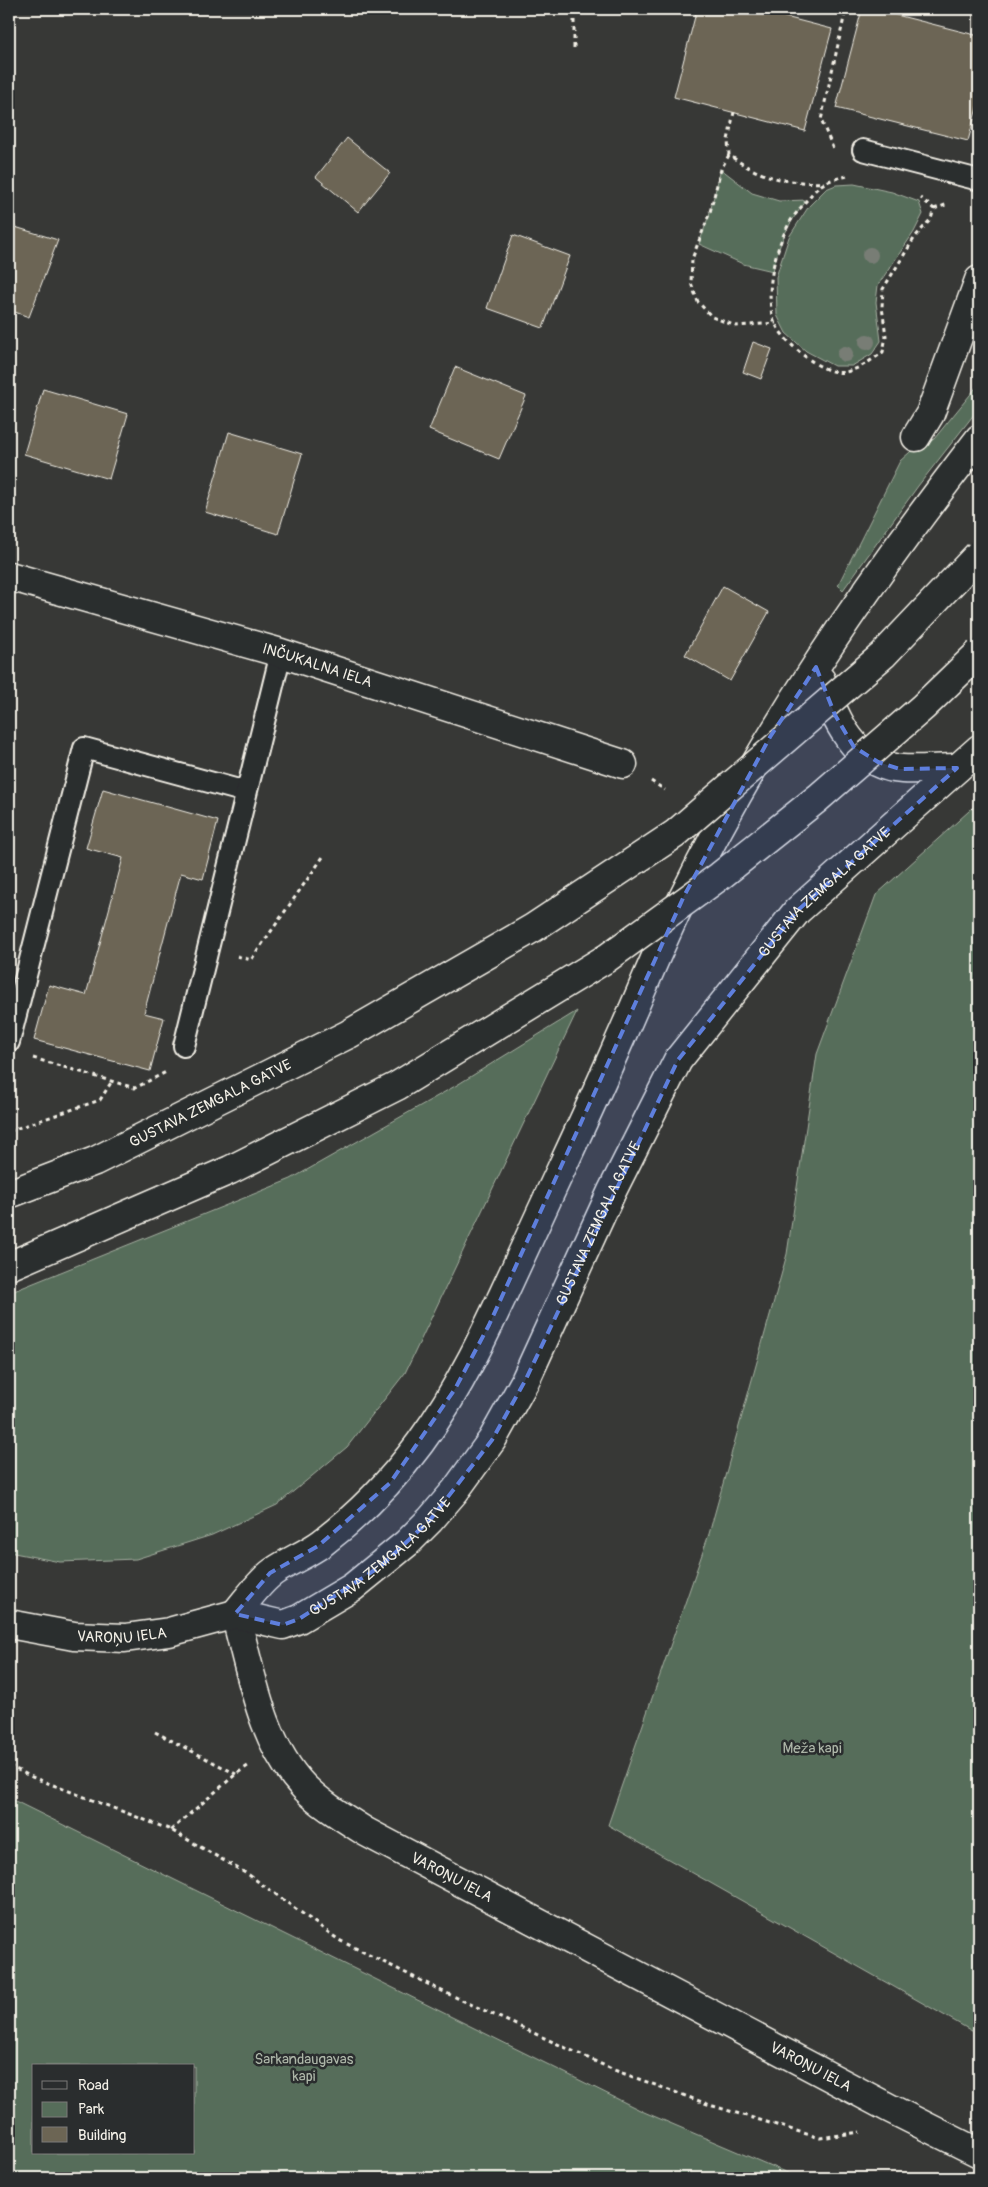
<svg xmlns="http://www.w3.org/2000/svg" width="988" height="2187" viewBox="0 0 988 2187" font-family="Pangolin,sans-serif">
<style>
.green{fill:#566d5a;stroke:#a5afa1;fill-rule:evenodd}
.building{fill:#6c6554;stroke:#f4f1e8}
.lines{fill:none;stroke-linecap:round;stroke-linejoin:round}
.service-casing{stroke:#f4f1e8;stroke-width:24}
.minor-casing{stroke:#f4f1e8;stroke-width:31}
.tertiary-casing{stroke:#f4f1e8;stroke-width:31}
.path{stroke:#f4f1e8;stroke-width:3;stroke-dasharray:4 4;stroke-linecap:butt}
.service{stroke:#2a2d2e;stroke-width:20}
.minor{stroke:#2a2d2e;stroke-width:28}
.tertiary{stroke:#2a2d2e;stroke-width:28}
.primary-bridge-casing{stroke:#f4f1e8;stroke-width:31;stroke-linecap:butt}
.primary-bridge{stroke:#2a2d2e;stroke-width:28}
.tree{fill:#787d75}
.marked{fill:#5e7fdd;fill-opacity:0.2;stroke:#5e7fdd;stroke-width:4;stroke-dasharray:10 6;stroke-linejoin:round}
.labels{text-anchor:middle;stroke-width:5;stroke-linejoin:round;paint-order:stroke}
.street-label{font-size:15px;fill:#f4f1e8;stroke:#2a2d2e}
.park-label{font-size:15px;fill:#adb6a8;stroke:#2a2d2e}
</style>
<rect width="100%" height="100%" fill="#373836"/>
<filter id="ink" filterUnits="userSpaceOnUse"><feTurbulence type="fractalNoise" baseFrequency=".02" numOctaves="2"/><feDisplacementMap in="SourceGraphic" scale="10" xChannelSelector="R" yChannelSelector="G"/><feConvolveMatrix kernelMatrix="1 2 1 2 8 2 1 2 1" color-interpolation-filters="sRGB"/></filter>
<g filter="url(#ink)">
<g class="green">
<path d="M721,169L752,193L779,201L807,200C788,223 779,242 773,271L743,264L699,244L710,212Z"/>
<path d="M854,184L892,192L919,202L923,214L914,232L878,285L876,302L881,341L872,354L852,366H834L806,351L786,333L777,315L776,277L789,237L809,206L826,189L836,185Z"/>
<path d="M979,384V408L918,486L843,590L838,585L900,461L910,452L934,439Z"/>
<path d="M979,802V2035L608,1825L709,1534L787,1254L817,1054L876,895Z"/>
<path d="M577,1011L405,1373L347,1447L277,1505L212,1535L136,1559L60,1562L9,1552V1293L291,1179L457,1085Z"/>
<path d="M9,1798L644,2112L799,2178H9ZM34,2066H194V2153H34Z"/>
</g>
<g class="building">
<path d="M697,9H754L832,29L805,131L674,97Z"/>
<path d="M862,9H873L979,36V100L968,141L836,108Z"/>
<path d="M347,138L390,173L358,212L316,177Z"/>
<path d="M15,227L58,240L29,317L9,310V243Z"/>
<path d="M513,235L570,256L543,328L487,308Z"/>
<path d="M753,342L772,349L761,379L743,372Z"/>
<path d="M455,367L526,396L499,459L429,430Z"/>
<path d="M43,389L128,414L109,479L24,454Z"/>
<path d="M229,432L302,454L278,534L205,512Z"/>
<path d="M723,586L769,612L730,681L685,655Z"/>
<path d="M103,789L218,821L203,879L181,873L144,1013L164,1018L150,1071L34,1040L49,985L86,995L123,858L86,848Z"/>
</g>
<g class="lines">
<defs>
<g id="service">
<path d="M863,150L979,180"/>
<path d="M9,1042L84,748L246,792"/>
<path d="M184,1046L281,653"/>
</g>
<g id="minor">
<path d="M916,437L930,414L979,280"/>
<path id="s1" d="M9,576L281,653L623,764"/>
</g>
<g id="tertiary">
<path d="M821,680C835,718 854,766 902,769C920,770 939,768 957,768"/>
<path d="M235,1614C247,1600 259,1582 273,1572C289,1561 307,1554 322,1543C360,1514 392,1481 420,1443C465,1382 495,1312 527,1243C557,1177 589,1111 618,1044C640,995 660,944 684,896C764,733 868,582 979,439"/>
<path id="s2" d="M235,1614C251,1671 261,1742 304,1787C322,1805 344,1818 366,1832L891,2109L979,2153"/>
<path id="s3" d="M9,1624L74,1636L125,1638L169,1632L235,1614L283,1625L299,1619L353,1587L407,1543L430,1520L455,1491L492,1440L525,1381L612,1191L678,1060L797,911L979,749"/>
</g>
</defs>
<use href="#service" class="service-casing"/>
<use href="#minor" class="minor-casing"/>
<use href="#tertiary" class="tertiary-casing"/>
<g class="path">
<path d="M574,48V9"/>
<path d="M734,112L728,140L729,155C763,179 782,182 824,183"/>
<path d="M833,148L821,120L846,9"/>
<path d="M729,155L721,169L710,212L692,259L691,283L698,302L712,317L736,326L776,323"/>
<path d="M847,176C840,178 831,179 825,183C818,186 811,195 806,201C801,208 794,215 790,222C775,249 766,285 772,315C776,337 823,378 846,372C859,369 872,360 883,352L886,336L882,307L883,289L915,237L931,219L934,209L921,198"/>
<path d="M934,209L948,204"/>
<path d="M651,781L665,790"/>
<path d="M237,956L251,960L323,857"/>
<path d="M33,1058L135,1088L168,1071"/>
<path d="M9,1131L100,1100L112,1081"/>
<path d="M155,1732L236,1774"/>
<path d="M9,1766L32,1777L171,1830L249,1875L339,1940L442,1991L614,2070L713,2106L820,2138L860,2132"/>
<path d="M171,1830L236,1774L248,1766"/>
</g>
<use href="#service" class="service"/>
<use href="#minor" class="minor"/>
<use href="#tertiary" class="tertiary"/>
<defs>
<g id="primary-bridge">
<path id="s4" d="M9,1194L95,1161L349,1034L533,928L675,834L883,655L979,554"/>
<path d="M9,1266L230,1170L397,1086L607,958L720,876L818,798L923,707L979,653"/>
</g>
</defs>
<use href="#primary-bridge" class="primary-bridge-casing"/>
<use href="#primary-bridge" class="primary-bridge"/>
</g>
<g class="tree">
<circle cx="870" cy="255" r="8"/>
<circle cx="867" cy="342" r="8"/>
<circle cx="845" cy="354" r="8"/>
</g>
</g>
<path class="marked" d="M816,667L835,715L854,747L878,762L900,769L957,768L797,911L678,1060L525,1381L492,1440L430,1520L381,1566L299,1619L283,1625L235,1614L270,1573L318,1546L390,1483L455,1389L489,1325L684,896L770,737Z"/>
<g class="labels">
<g class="street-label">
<text dy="5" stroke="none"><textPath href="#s1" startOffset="321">INČUKALNA IELA</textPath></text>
<text dy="5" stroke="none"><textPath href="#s3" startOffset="1209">GUSTAVA ZEMGALA GATVE</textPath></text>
<text dy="5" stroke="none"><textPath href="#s4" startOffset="221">GUSTAVA ZEMGALA GATVE</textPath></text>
<text dy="5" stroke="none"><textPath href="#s3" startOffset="804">GUSTAVA ZEMGALA GATVE</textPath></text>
<text dy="5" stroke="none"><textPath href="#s3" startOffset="399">GUSTAVA ZEMGALA GATVE</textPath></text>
<text dy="5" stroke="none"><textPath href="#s3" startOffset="114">VAROŅU IELA</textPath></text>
<text dy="5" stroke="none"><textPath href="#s2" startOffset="362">VAROŅU IELA</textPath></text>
<text dy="5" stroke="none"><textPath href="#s2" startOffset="768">VAROŅU IELA</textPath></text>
</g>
<g class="park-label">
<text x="812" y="1753">Meža kapi</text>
<text x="304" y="2064">Sarkandaugavas<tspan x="304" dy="17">kapi</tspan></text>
</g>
</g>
<rect width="988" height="2187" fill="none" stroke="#2a2d2e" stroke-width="30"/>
<rect x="15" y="15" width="958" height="2157" fill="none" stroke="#f4f1e8" stroke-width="2" filter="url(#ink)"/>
<rect x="32" y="2064" width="162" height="90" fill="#2a2d2e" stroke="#7b7b78"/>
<rect x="42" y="2081" width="25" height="8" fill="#2a2d2e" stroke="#7b7b78"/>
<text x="78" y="2090" font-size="15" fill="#f4f1e8">Road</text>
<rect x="42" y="2102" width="25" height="15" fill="#566d5a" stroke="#7b7b78"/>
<text x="78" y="2114" font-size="15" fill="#f4f1e8">Park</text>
<rect x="42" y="2127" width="25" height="15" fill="#6c6554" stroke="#7b7b78"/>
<text x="78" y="2140" font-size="15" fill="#f4f1e8">Building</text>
</svg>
